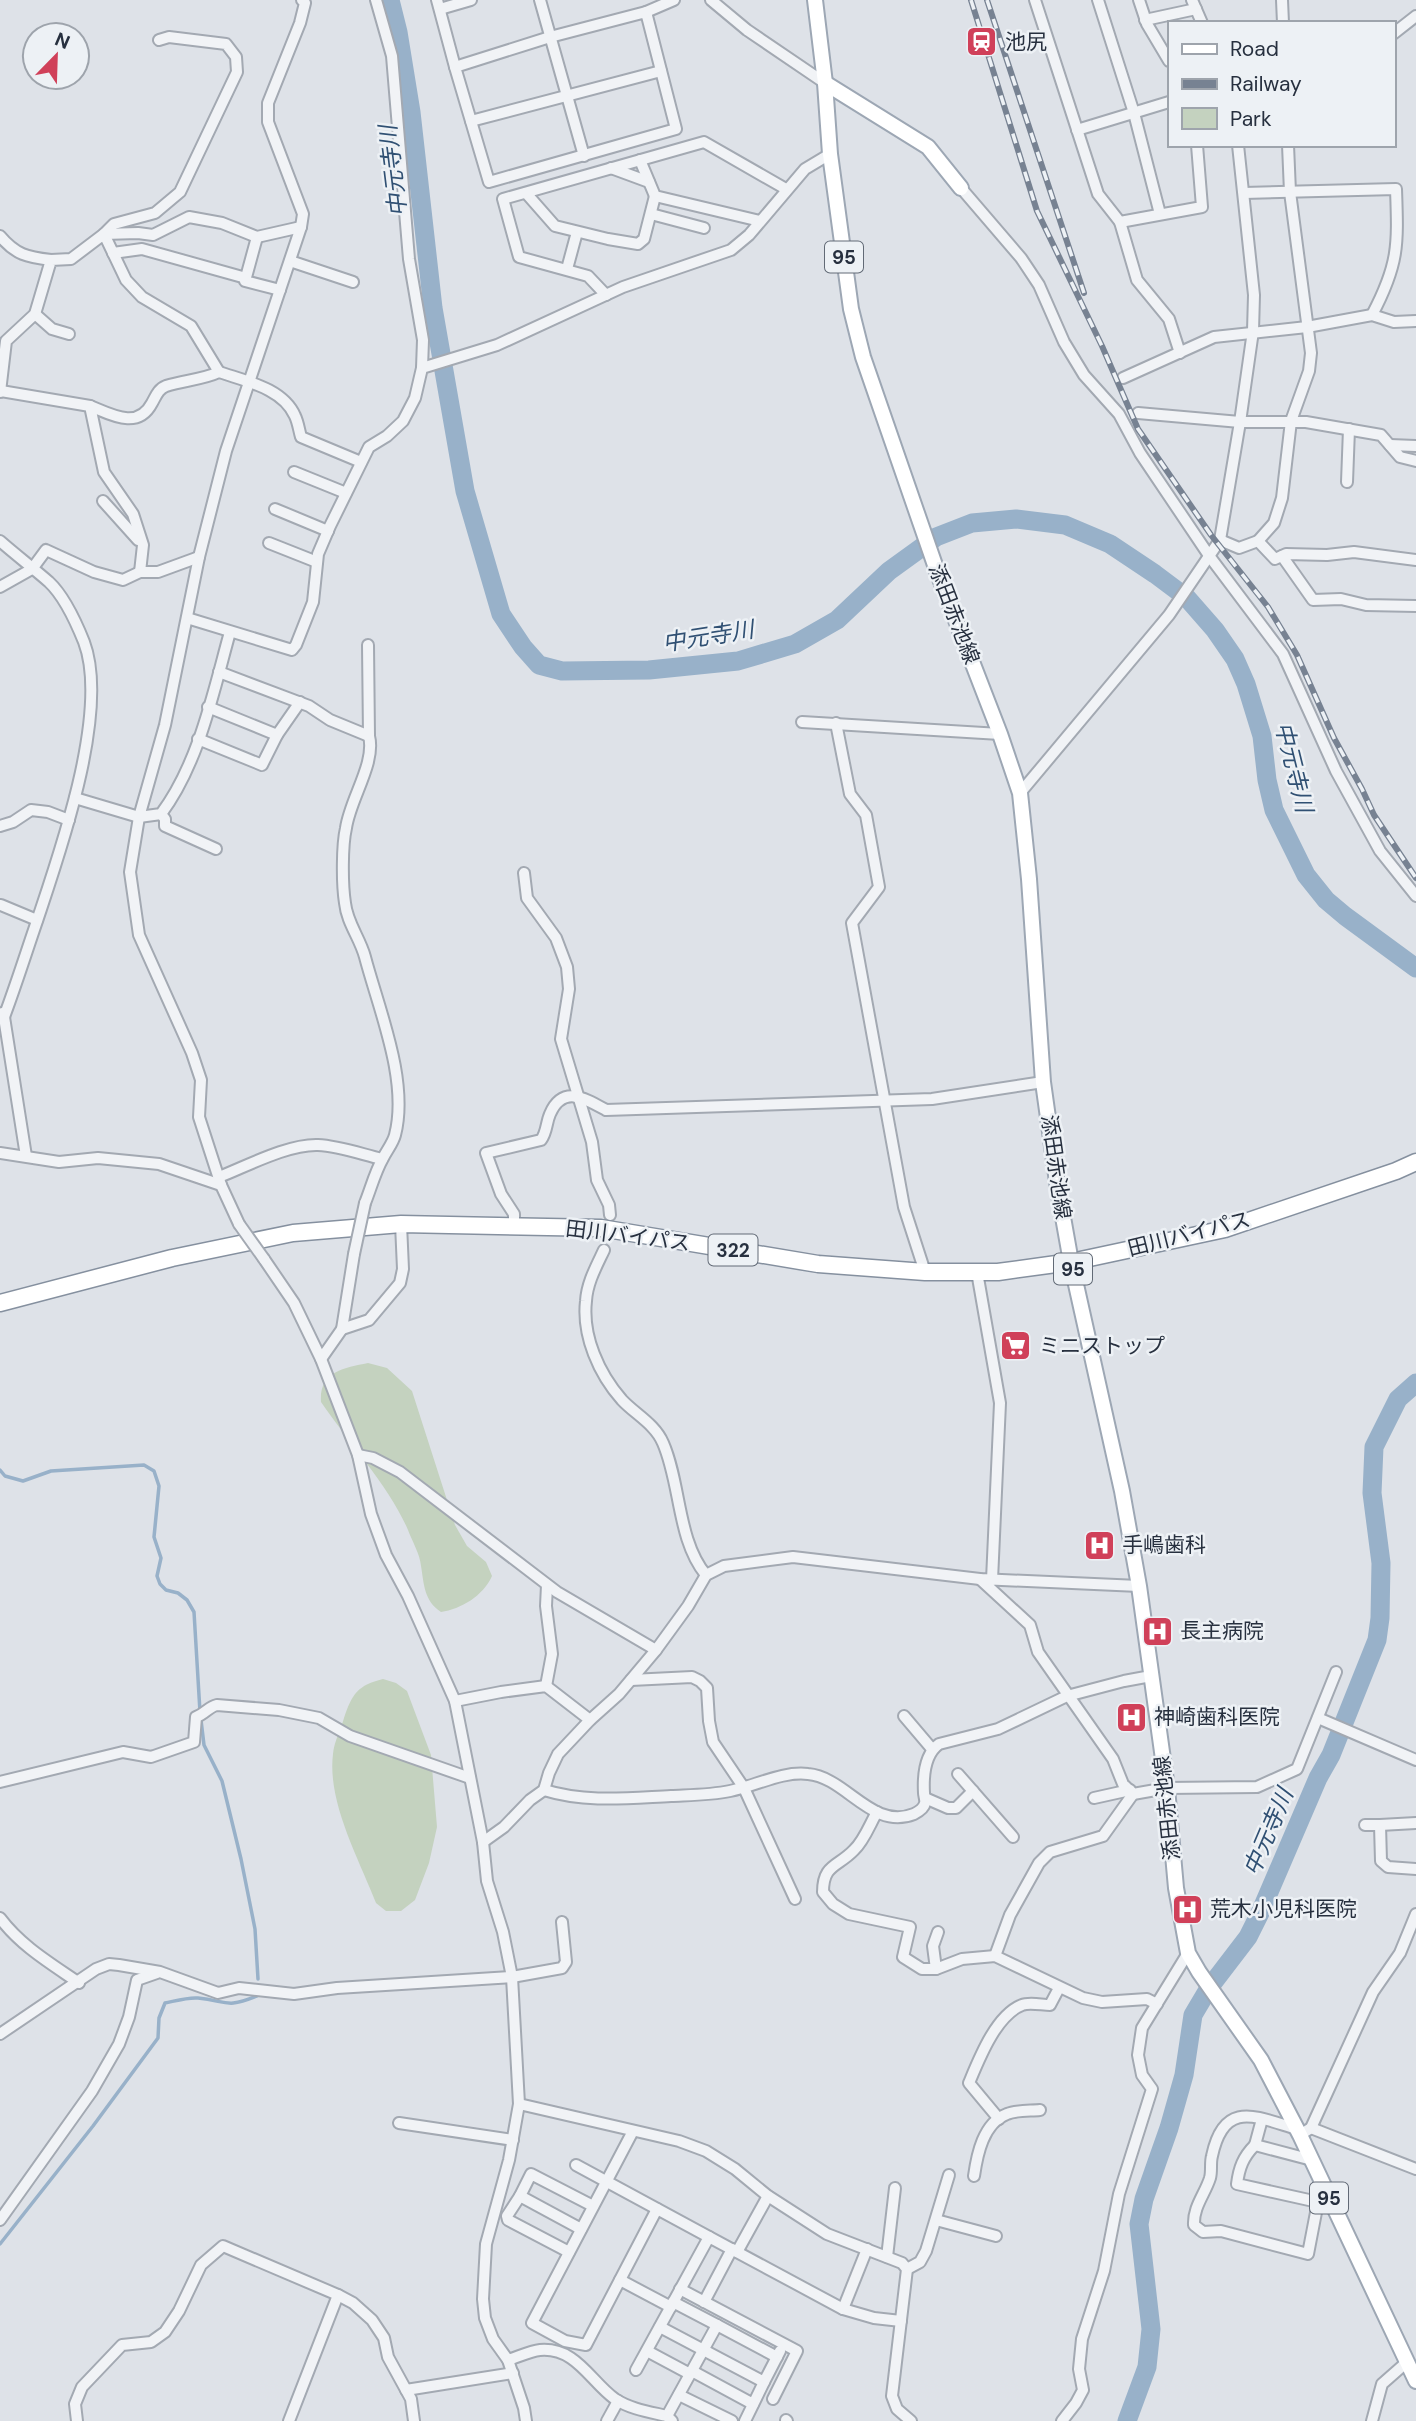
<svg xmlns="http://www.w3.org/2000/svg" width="1416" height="2421" viewBox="0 0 1416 2421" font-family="'DM Sans','Noto Sans JP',sans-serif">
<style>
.green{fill:#c4d2bf}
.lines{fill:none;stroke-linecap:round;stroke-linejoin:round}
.stream{stroke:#98b1c9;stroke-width:3.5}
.river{stroke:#98b1c9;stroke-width:19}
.minor-casing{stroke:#a3a9b2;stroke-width:14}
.major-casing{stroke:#9da7b4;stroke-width:18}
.highway-casing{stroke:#85909f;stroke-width:19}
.minor{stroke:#f1f3f6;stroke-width:10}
.major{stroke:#fff;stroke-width:14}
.highway{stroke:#fff;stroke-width:16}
.rail-casing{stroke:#778292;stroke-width:6}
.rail{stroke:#edf1f5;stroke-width:3.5;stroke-dasharray:10;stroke-linecap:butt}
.minor-bridge-casing{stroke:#a3a9b2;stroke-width:14;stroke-linecap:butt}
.minor-bridge{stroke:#f1f3f6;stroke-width:10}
.labels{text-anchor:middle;stroke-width:5;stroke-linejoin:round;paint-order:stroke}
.shield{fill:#edf1f5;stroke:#626a76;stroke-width:2}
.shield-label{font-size:19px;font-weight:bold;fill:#27303f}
.poi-label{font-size:21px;fill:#27303f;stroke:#edf1f5;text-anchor:start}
.street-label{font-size:21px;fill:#27303f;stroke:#edf1f5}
.water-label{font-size:23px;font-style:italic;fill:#305073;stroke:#edf1f5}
</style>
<rect width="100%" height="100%" fill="#dee2e8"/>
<g class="green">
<path d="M368,1363L387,1368L412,1391L455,1525L467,1546L486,1562L492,1576C483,1596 461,1609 441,1612C424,1601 424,1584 421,1566C420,1554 412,1541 408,1530C391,1489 347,1440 321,1402C319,1372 343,1368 368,1363Z"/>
<path d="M383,1679L396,1683L407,1691L431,1755L437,1827L429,1863L415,1900L401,1911H386L376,1903C359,1859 327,1802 333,1754C334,1742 341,1729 344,1718C352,1694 358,1685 383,1679Z"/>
</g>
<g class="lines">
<g class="stream">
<path d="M0,1470L5,1476L23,1481L51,1471L144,1465L154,1471L159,1486L154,1537L161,1558L157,1576L160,1584L166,1590L178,1593L187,1600L194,1612L200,1712"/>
<path d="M201,1720L204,1745L222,1781L241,1859L255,1929L258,1979"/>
<path d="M0,2244L93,2126L158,2038L159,2018L165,2003C175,2001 188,1997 198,1998C228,2001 225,2009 257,1996"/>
</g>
<g class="river">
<path d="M390,0L398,32L411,112L433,308L465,491L501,614L523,647L539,665L562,671L649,670L738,661L795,644L837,620L889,571L936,537L972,523L1016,519L1065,525L1110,544L1155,574L1187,598L1215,630L1235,659L1246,684L1262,736L1267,780L1274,810L1306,875L1326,900L1345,916L1416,968"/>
<path d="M1127,2421L1147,2367L1151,2329L1139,2224L1144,2199L1169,2128L1184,2075L1193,2015L1209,1988L1248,1937L1260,1913L1318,1778L1331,1755L1377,1640L1380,1618L1381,1563L1372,1493L1374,1447L1398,1399L1416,1383"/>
</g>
<defs>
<g id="minor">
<path d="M376,0L392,56L409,259L423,340L422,368"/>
<path d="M437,0L455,67"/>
<path d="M540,0L584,156"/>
<path d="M711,0L747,30L825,83"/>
<path d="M1035,0L1098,194L1120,222L1202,207L1197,145"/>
<path d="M1098,0L1134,113L1160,214"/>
<path d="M1139,0L1147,24L1169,61"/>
<path d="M1192,0L1202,23"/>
<path d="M1282,0L1283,23"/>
<path d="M440,9L471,0"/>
<path d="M646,12L676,129L489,182L455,67L550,37Z"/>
<path d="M646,12L674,0"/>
<path d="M1145,20L1196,9"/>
<path d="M1393,34L1416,16"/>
<path d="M159,40L169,37L226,44L236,57L237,72L180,192L155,213L114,224L104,234L126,280L142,297L191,326L219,372"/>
<path d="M471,121L661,71"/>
<path d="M1077,130L1169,102"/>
<path d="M640,160L655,196L760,221"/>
<path d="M611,168L649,182"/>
<path d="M961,188L1021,258L1039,285L1064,342L1084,375L1119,414L1140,453L1210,557L1283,654L1336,771L1380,851L1416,896"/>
<path d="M526,193L555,226L608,239L638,244L644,239L655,196"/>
<path d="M1244,193L1396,189C1398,245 1399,264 1372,315"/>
<path d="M651,214L704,228"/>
<path d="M1120,222L1137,280L1169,319L1180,353"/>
<path d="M0,236C16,255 27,257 51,260"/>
<path d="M257,237L245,281L280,290"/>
<path d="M113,253L142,249L246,278"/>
<path d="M290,261L353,282"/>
<path d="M567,269L577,232"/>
<path d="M606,295L588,276L519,257L503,199L704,142L786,189"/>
<path d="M35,314L52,329L69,334"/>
<path d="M1123,378L1214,337L1307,327L1372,315L1394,322L1416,321"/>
<path d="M1,391L90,406L104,472L133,514L143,545L140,572"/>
<path d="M0,392L6,341L35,314L51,260L71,259L104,234L138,233L153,235L189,217L222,223L257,237L301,227"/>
<path d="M90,406C112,415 138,430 152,403C156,396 158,389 166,386C184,380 202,380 219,372C245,381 283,388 295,416C298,422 299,430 301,437L361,462"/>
<path d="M1138,413L1240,422H1306L1381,435L1400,457L1416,461"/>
<path d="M1390,445L1416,446"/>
<path d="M294,472L346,493"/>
<path d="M1347,482L1349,429"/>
<path d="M103,501L138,540"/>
<path d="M275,509L328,531"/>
<path d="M1220,540L1239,548L1258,541L1274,523L1282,498L1291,421L1309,371L1311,353L1290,192L1288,145"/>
<path d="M0,541C16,555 33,568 49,582C64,596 76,622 84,642C110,711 60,852 37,921C26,953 16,985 4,1017"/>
<path d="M1258,541L1275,559L1286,554L1327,555L1354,552L1416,560"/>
<path d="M269,543L317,562"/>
<path d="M1282,556L1313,600L1341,599L1366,605L1416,606"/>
<path d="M0,587L32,569L46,550L94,572L123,580L140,572H158L199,557"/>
<path d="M187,618L292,650L296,645L313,602L318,554L330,526L369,447L387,436L403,421L415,398L422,368L497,345L623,287L731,250L749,235L805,169L830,154"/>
<path d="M219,672L309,706L330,720L369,736"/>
<path d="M208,707L277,735L300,702"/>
<path d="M802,722L1000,734"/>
<path d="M836,723L850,794L866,815L879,887L852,923L904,1207L925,1272"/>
<path d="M198,739L262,765L277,735"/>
<path d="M1020,793L1169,615L1220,540L1240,422L1253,331L1254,295L1238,145"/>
<path d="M75,798L139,817L161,814C199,763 213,693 230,632"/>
<path d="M161,814L165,819V826L216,849"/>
<path d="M0,826L13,822L31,810L48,812L69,820"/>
<path d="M524,873L527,898L556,938L567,967L569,989L561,1039L592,1142L597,1180L609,1205L610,1215"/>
<path d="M1,905L37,920"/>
<path d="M2,1013L4,1017L26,1156"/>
<path d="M0,1153L59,1162L98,1158L159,1164L221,1185"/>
<path d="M219,1177C247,1166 288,1144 318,1145C339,1146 361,1154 382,1159"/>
<path d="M365,1203C371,1188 375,1172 383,1158C387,1150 393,1143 395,1135C409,1081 379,1010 365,957C360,938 347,923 345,903C342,884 342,845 346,828C350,799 376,763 369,736L368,645"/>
<path d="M239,1224L221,1185L199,1117L201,1080L192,1053L139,935L130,872L139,817L165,725L199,557L226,451L301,227L303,214L268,122V103L300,23L305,3L302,0"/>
<path d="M514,1226V1214L501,1194L486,1153L541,1140C547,1132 546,1123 550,1114C563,1084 586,1099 606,1110L932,1099L1043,1082"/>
<path d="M604,1250C596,1267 587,1283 586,1301C582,1336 599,1374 622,1400C635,1414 655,1424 663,1443C681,1484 677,1540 706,1575"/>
<path d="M264,1259L294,1303L321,1359L358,1455L371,1514L386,1555L408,1596L455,1701L483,1842L487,1881L503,1932L512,1977L519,2104L509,2160L486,2244L483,2299L485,2318L493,2339L508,2360L524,2408L526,2421"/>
<path d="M977,1272L1000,1403L992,1580"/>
<path d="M342,1329L369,1320L400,1283L403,1269L401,1224"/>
<path d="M321,1359L342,1329L354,1254"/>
<path d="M358,1455L373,1458L400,1472L557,1592L656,1650"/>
<path d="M980,1579L1030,1625L1038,1652L1113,1759L1123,1784L1133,1794L1167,1788L1257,1787L1297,1769L1336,1672"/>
<path d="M631,1680L692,1677L700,1681L707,1688L709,1721L713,1742L744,1788L795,1899"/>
<path d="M546,1686L552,1654L546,1606L547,1585"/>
<path d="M455,1701L501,1692L546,1686L590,1720"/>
<path d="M904,1716L932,1749"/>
<path d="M1318,1718L1416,1760"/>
<path d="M958,1774L1013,1837"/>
<path d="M0,1782L123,1752L151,1757L194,1742L196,1717C205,1714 208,1707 217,1705L279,1710L319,1718L350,1736L470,1778"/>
<path d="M544,1790C586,1803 628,1798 671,1796C691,1795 711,1795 730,1791C756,1786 781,1771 808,1774C846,1777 872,1831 914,1814C918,1812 924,1808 925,1803C926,1800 924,1796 924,1793C923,1775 925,1754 939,1744L998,1729L1067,1696L1124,1681L1151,1676"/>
<path d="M925,1798L948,1808H956L973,1791"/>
<path d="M1094,1798L1130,1790"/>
<path d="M877,1812C870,1824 864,1841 854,1850C838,1867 823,1864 823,1892L833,1904L849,1914L910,1927L903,1957L922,1969H936L962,1959L995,1956L1083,1998L1102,2002L1147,1999L1157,2004"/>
<path d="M1365,1825H1380L1381,1861L1388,1867L1416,1869"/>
<path d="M1380,1825L1416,1823"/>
<path d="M483,1842L504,1827L530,1800L544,1790L549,1773L558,1754L590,1720L619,1694L656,1650L688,1606L706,1575L724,1566L793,1557L980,1579L1139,1586"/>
<path d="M0,1918C21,1946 50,1963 79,1983"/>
<path d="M995,1956L1010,1915L1039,1863L1050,1852L1103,1836L1133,1794"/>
<path d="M936,1969L933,1946L938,1932"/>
<path d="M0,2034L96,1969L109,1964L119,1965L160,1972L218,1993L239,1988L294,1994L337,1988L512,1977L562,1968L566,1962L562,1922"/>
<path d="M519,2104L679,2141L706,2151L735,2169L768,2196L827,2234L902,2263L907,2269L892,2396L897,2409L911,2421"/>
<path d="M999,2119L969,2083C979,2059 996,2015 1022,2005C1029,2002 1042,2005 1050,2005L1059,1988"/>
<path d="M1262,2119L1255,2145L1312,2160"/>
<path d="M399,2123L513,2140"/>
<path d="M1311,2128L1416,2169"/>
<path d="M1297,2129C1256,2117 1224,2099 1212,2156C1210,2163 1212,2171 1210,2178C1205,2194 1193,2207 1194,2225L1203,2232L1221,2231L1308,2254L1318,2202L1329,2197"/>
<path d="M633,2131L532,2323L565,2341L586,2345L657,2209"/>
<path d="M1300,2135L1311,2128L1373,1992L1400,1953L1416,1914"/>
<path d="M1255,2145C1243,2157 1239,2168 1237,2184L1318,2202"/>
<path d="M576,2165L709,2237L636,2370"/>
<path d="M974,2176C977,2155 983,2123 1007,2114C1016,2110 1030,2111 1040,2110"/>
<path d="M520,2196L507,2216L508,2220L569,2252"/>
<path d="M0,2220L92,2091L119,2044L129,2017L137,1980L157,1973"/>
<path d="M936,2220L996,2236"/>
<path d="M581,2229L520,2196L531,2174L593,2206"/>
<path d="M709,2237L843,2309L874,2318L901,2321"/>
<path d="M737,2252L768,2196"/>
<path d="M887,2257L895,2188"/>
<path d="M907,2269L920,2262L926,2251L949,2175"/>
<path d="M620,2280L671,2307"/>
<path d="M680,2289L797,2351L773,2399"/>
<path d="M338,2295L353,2303L372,2320L384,2338L388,2357L411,2399L414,2421"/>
<path d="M704,2302L732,2249"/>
<path d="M843,2309L867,2249"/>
<path d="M717,2325L777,2357"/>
<path d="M660,2327L764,2382L780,2351"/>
<path d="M647,2351L690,2374"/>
<path d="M508,2360C518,2357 530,2351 540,2350C576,2347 590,2381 615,2399C630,2409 650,2412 667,2416L672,2421"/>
<path d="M692,2371L753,2404"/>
<path d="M406,2390L513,2373"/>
<path d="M679,2395L732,2421"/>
<path d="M667,2416L717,2325L673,2302"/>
<path d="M786,2420L787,2421"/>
<path d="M77,2421L75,2404L82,2387L122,2345L151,2342L165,2332L179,2311L201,2265L223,2246L338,2295L289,2421"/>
<path d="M607,2421L618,2401"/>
<path d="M745,2421L764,2382"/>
<path d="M1062,2421L1076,2403L1083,2390L1079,2369L1082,2339L1104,2271L1119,2194L1152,2089L1142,2075L1138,2055L1142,2028L1188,1953"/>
<path d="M1372,2421L1382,2384L1407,2362"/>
</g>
<g id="major">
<path d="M815,0L825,83L830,154L851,309L863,357L937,571L1000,734L1020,793L1029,879L1043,1082L1058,1189L1071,1262L1122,1491L1139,1586L1167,1788L1176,1888L1188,1953L1199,1972L1261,2060L1300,2135L1416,2381"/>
<path d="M825,83L928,147L961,188"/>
</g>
<path id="highway" d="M0,1303L172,1258L293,1233L401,1224L601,1228L818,1264L925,1272H998L1071,1262L1225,1229L1396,1171L1416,1162"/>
</defs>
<use href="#minor" class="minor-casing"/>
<use href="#major" class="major-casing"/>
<use href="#highway" class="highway-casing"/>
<use href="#minor" class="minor"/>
<use href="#major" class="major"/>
<use href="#highway" class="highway"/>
<defs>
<g id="rail">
<path d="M971,0L1037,211L1102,346L1138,429L1211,535L1268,607L1297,655L1334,738L1362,789L1374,815L1416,878"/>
<path d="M987,0L1084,293"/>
</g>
</defs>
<use href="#rail" class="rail-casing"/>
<use href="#rail" class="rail"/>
<defs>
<g id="minor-bridge">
<path d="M239,1224L264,1259"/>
<path d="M354,1254L365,1203"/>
</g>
</defs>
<use href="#minor-bridge" class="minor-bridge-casing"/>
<use href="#minor-bridge" class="minor-bridge"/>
</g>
<defs>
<symbol id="station-square" viewBox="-11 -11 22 22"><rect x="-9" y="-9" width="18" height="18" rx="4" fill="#d04059" stroke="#edf1f5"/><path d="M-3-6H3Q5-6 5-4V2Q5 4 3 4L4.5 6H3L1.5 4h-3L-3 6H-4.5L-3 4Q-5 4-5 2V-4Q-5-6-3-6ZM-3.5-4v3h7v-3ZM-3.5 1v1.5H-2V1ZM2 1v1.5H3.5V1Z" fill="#fff"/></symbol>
<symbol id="supermarket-square" viewBox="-11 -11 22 22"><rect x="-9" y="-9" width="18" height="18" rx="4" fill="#d04059" stroke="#edf1f5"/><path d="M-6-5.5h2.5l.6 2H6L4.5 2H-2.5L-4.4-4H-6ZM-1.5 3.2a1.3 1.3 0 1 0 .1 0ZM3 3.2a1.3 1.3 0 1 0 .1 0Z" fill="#fff"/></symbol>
<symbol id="hospital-square" viewBox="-11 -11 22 22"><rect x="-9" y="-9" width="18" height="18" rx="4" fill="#d04059" stroke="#edf1f5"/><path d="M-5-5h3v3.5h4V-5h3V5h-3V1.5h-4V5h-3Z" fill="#fff"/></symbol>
</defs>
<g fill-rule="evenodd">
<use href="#station-square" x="964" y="24" width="35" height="35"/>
<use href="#supermarket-square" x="998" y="1328" width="35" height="35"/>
<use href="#hospital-square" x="1082" y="1528" width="35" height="35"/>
<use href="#hospital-square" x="1140" y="1614" width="35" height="35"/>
<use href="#hospital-square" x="1114" y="1700" width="35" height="35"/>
<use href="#hospital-square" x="1170" y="1892" width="35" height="35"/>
</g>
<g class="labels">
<g class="shield">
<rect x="825" y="241.5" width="38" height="31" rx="5"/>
<rect x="708.5" y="1234.5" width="49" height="31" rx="5"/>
<rect x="1054" y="1253.5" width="38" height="31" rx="5"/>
<rect x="1310" y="2182.5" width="38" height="31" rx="5"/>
</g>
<g class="shield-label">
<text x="844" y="264">95</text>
<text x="733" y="1257">322</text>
<text x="1073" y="1276">95</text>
<text x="1329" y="2205">95</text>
</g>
<g class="poi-label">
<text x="1005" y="49">池尻</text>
<text x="1039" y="1353">ミニストップ</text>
<text x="1122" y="1552">手嶋歯科</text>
<text x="1180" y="1638">長主病院</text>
<text x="1154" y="1724">神崎歯科医院</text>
<text x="1210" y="1916">荒木小児科医院</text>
</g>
<g class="street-label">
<text transform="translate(954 614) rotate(69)" y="7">添田赤池線</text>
<text transform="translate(1056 1167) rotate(82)" y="7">添田赤池線</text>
<text transform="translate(1189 1234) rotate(-14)" y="7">田川バイパス</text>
<text transform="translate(628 1236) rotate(7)" y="7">田川バイパス</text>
<text transform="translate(1167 1808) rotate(-96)" y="7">添田赤池線</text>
</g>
<g class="water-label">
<text transform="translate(393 171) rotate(-97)" y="8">中元寺川</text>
<text transform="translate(708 636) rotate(-9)" y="8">中元寺川</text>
<text transform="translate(1294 767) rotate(76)" y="8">中元寺川</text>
<text transform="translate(1268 1832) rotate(-67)" y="8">中元寺川</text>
</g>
</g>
<rect x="1168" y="21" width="228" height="126" fill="#edf1f5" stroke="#9ea4ac" stroke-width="2"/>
<rect x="1182" y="44" width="35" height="10" fill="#ffffff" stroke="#9ea4ac" stroke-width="2"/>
<text x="1230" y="56" font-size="21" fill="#27303f">Road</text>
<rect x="1182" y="79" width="35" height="10" fill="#778292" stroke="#9ea4ac" stroke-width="2"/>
<text x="1230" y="91" font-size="21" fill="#27303f">Railway</text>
<rect x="1182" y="108" width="35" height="21" fill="#c4d2bf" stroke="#9ea4ac" stroke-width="2"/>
<text x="1230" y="126" font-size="21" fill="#27303f">Park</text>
<g transform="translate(56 56) rotate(23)"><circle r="33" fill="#edf1f5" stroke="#9ea4ac" stroke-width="2"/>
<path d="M0-5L12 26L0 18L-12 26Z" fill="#d04059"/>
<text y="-10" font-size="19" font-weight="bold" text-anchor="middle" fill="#27303f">N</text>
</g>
</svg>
